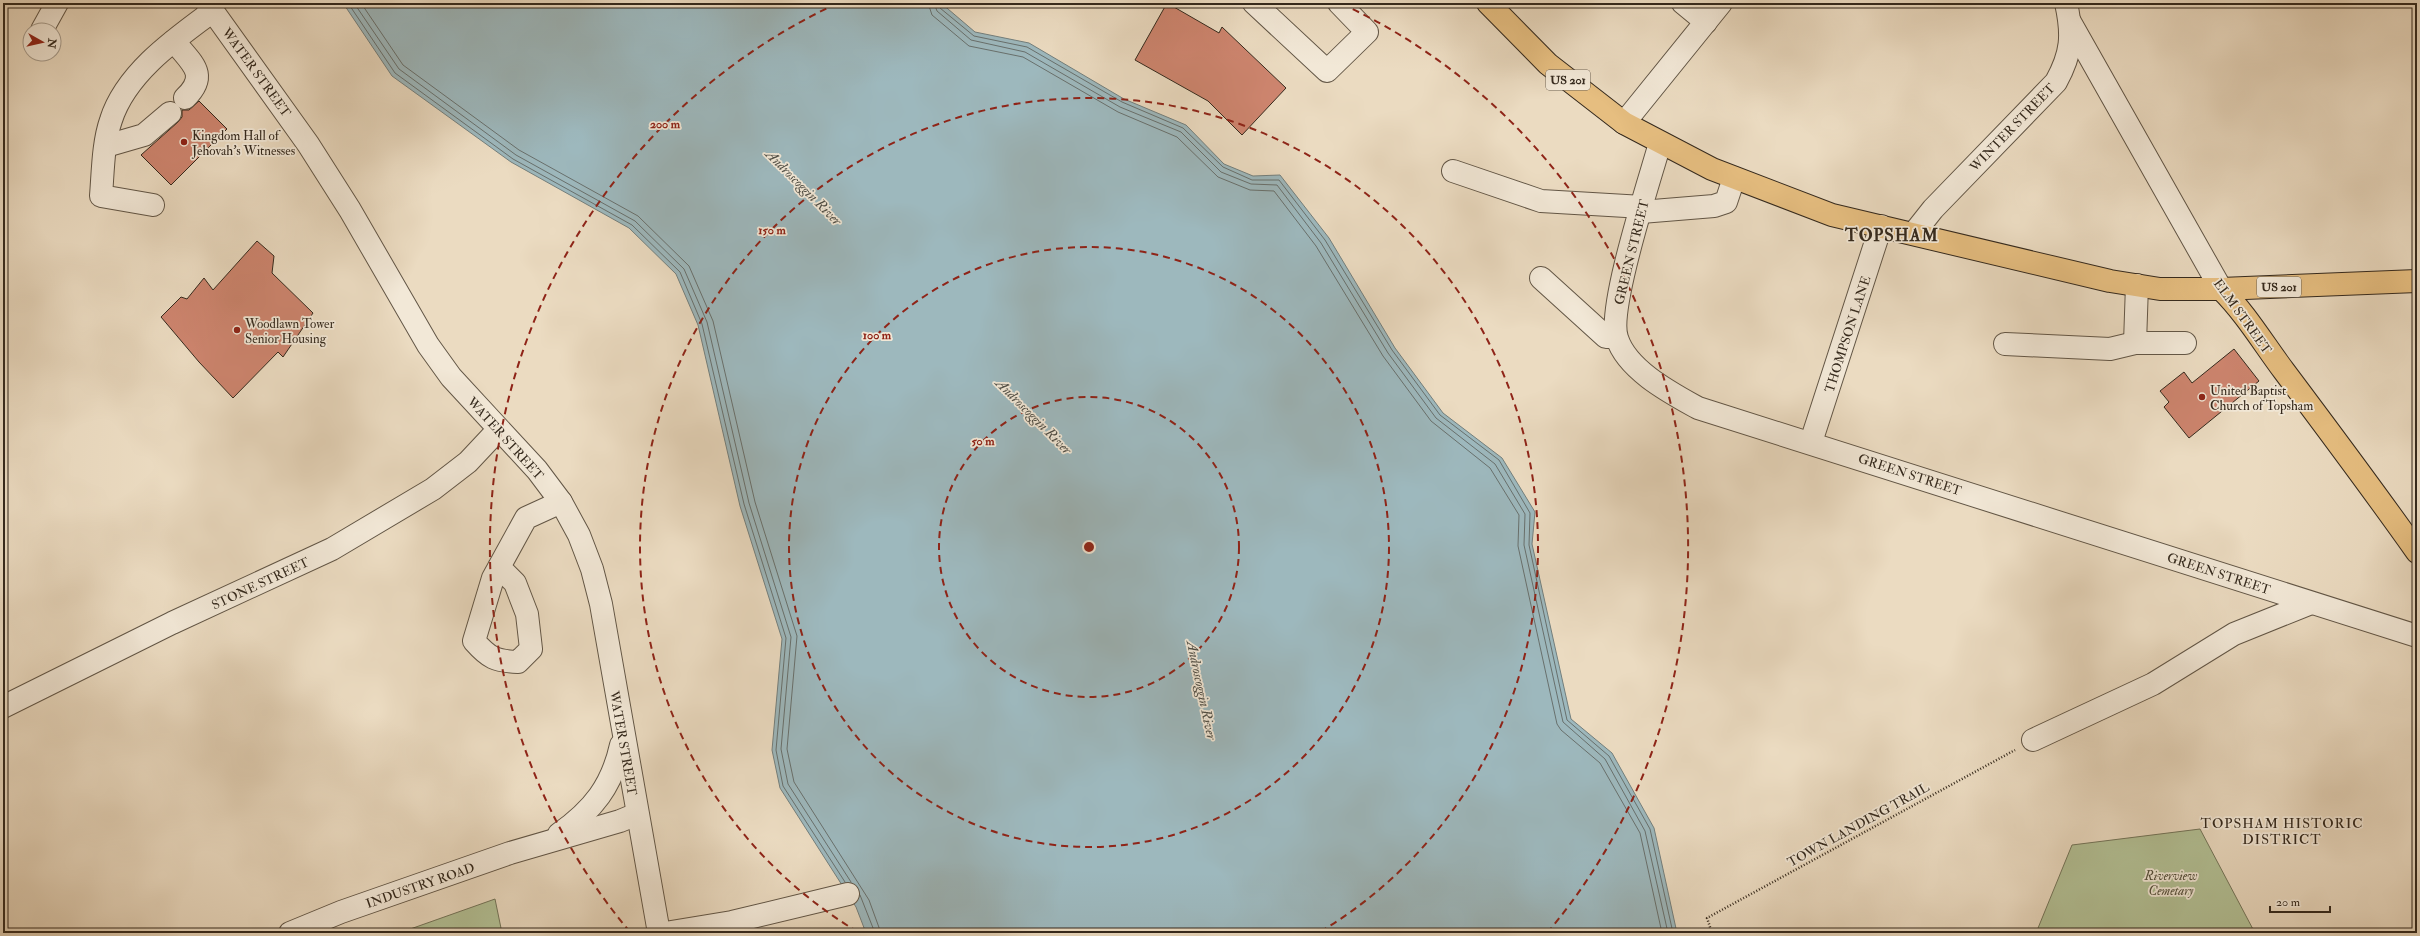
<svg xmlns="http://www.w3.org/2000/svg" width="2420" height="936" viewBox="0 0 2420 936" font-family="'IM FELL Double Pica',serif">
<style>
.green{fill:#b3c196;stroke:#74755a}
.water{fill:#9db8bd;stroke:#737f7d}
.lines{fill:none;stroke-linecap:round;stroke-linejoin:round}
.shore{stroke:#68706d;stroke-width:1}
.building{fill:#ce856f;stroke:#34291d}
.minor-casing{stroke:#625646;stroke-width:24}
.major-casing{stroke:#34291d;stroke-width:24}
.path{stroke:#34291d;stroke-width:2.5;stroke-dasharray:1 2;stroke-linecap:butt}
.minor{stroke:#f2e8d7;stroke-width:22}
.major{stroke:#e6be80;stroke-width:22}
.ring{fill:none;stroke:#8f2418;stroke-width:2;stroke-dasharray:7 5}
.poi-dot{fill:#8f2418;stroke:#f2e8d7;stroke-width:1.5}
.labels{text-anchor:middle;stroke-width:3.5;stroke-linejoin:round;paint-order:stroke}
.shield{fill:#f2e8d7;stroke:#6d6255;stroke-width:1}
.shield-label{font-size:12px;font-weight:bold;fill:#34291d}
.street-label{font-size:13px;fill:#34291d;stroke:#f2e8d7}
.poi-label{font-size:13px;fill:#34291d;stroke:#f2e8d7;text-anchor:start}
.park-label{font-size:13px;font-style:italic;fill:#544f3b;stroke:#f2e8d7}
.water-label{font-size:14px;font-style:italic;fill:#4e4d45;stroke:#f2e8d7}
.neighbourhood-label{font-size:14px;letter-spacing:1px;fill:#34291d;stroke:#f2e8d7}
.district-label{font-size:17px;font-weight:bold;letter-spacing:1px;fill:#34291d;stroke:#f2e8d7}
.centre{fill:#8f2418;stroke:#f2e8d7;stroke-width:2}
.ring-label{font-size:12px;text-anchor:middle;font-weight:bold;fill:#8f2418;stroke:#f2e8d7;stroke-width:3.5;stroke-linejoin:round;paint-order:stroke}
</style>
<rect width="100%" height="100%" fill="#ebdbc1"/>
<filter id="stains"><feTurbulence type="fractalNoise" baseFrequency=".005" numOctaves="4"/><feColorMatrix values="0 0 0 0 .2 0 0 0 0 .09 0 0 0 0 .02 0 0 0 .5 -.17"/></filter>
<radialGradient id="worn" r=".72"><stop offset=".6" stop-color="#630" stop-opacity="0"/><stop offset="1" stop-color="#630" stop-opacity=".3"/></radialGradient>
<g class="green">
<path d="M2200,829L2255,933H2036L2072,845Z"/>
<path d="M495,899L502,933H399Z"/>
</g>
<path class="water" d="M343,3H941L975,32L1029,43L1124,99L1186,125L1224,164L1253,176L1280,175L1329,238L1395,348L1443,413L1502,458L1535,512L1532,544L1571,719L1612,753L1654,828L1677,933H866L856,907L780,788L772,750L782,639L740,506L698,325L676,274L629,228L511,162L392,76Z"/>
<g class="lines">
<g class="shore">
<path d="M348,3L395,73L513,159L632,225L680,272L702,324L744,504L786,638L776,750L783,786L845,882"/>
<path d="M354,3L399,69L516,155L635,221L684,269L707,322L749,503L791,637L781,749L788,784L851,882"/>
<path d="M361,3L403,65L519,150L638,216L689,266L713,321L755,502L797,636L787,749L794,782L869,900L881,933"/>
<path d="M928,3L932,15L969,46L1023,57L1118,112L1177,137L1218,177L1250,190L1274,191L1316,246L1383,356L1431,421L1490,468L1519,515L1518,546L1557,724L1561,730L1600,763L1640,833L1662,933"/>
<path d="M934,3L937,11L971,40L1025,52L1120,107L1181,132L1221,172L1251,184L1277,185L1321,243L1388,353L1436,418L1495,464L1525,514L1524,545L1563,722L1605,759L1645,831L1668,933"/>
<path d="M939,3L940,8L974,36L1027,47L1122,102L1183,128L1223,167L1252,180H1279L1325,240L1392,350L1440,415L1499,460L1530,513L1529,545L1567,720L1609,756L1650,829L1673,933"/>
<path d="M860,895L875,933"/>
</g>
</g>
<g class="building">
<path d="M1167,3L1219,33L1222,27L1286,88L1242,135L1208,101L1135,60Z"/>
<path d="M199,101L227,129L171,185L141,155L178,122L182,117V110H189Z"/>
<path d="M257,241L274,256L272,273L313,313L283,357L278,352L233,398L199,362L161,317L181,297L187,299L204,278L213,290Z"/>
<path d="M2234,349L2259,381L2189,438L2164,407L2169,402L2160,391L2184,372L2192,383Z"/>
</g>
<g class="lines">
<defs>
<g id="minor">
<path d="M207,3L308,144L350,210L428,345L451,377L537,470L561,502L579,535L592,569L601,604L659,933"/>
<path d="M1254,3L1327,71L1367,32L1339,3"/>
<path d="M1683,3L1706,22"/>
<path d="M2070,22L2221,289"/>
<path d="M42,30L57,3"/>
<path d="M174,41C191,63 210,74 185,98"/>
<path d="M1624,123L1721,3"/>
<path d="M1660,143C1650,179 1607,309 1617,338C1627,370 1671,393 1698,408L2417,636"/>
<path d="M106,146L144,135L170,113"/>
<path d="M1453,171L1541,201L1643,207"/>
<path d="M153,205L101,196C103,171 103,143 111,120C126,73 175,39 213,11"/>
<path d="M1641,212L1714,206L1726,202L1734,178"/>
<path d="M1914,233L1933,209L2056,82C2072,53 2073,35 2066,3"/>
<path d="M1541,278L1606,337H1616"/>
<path d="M2135,343L2137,285"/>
<path d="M2005,344L2110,349L2135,343H2185"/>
<path d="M1811,442L1881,226"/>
<path d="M499,567L515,583L527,614L531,649L518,662C495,661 489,658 474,641L493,578L526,518L561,502"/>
<path d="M3,707L172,623L332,549L433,489L468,462L498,430"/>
<path d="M2033,740L2153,684L2234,634L2311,603"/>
<path d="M559,834C593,810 612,786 621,745"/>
<path d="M290,933L341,912L510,853L620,821L637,814"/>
<path d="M665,933L732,922L848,894"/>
</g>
<g id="major">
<path d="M1488,3L1548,64L1624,123L1712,169L1832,215L2110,281L2160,289H2221L2417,281"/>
<path d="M2221,289C2246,314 2263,343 2284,371C2329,431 2374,491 2417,552"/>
</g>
</defs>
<use href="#minor" class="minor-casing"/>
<use href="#major" class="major-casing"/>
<path class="path" d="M1712,933L1707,918L2015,750"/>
<use href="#minor" class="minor"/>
<use href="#major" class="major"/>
</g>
<g class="ring">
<circle cx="1089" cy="547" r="150"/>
<circle cx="1089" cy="547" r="300"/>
<path d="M858 932A449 449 0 1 1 1320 932"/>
<path d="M630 932A599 599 0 0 1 836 4M1342 4A599 599 0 0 1 1548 932"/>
</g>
<g class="poi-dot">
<circle cx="184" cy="142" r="4"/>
<circle cx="237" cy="330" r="4"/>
<circle cx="2202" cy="397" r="4"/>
</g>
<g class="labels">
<g class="shield">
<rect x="1546" y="70" width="44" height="20" rx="3"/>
<rect x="2257" y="277" width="44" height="20" rx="3"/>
</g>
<g class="shield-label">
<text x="1568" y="84">US 201</text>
<text x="2279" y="291">US 201</text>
</g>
<g class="street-label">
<text transform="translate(257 72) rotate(54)" y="5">WATER STREET</text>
<text transform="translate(2012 127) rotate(-46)" y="5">WINTER STREET</text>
<text transform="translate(1631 252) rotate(-76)" y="5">GREEN STREET</text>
<text transform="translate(2243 316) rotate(54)" y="5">ELM STREET</text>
<text transform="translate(1847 334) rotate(-72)" y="5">THOMPSON LANE</text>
<text transform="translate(506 438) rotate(48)" y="5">WATER STREET</text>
<text transform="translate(1910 474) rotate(18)" y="5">GREEN STREET</text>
<text transform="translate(2219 573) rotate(18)" y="5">GREEN STREET</text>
<text transform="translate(260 583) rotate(-25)" y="5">STONE STREET</text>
<text transform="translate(624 743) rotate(80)" y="5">WATER STREET</text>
<text transform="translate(1858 824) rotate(-29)" y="5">TOWN LANDING TRAIL</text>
<text transform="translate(420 885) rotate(-19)" y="5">INDUSTRY ROAD</text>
</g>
<g class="poi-label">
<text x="192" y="140">Kingdom Hall of<tspan x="192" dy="15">Jehovah's Witnesses</tspan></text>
<text x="245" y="328">Woodlawn Tower<tspan x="245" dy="15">Senior Housing</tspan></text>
<text x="2210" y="395">United Baptist<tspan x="2210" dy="15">Church of Topsham</tspan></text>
</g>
<g class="park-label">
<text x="2171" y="880">Riverview<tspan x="2171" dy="15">Cemetary</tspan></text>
</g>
<g class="water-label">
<text transform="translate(804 187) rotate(45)" y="5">Androscoggin River</text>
<text transform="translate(1034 416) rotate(45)" y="5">Androscoggin River</text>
<text transform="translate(1202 690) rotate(78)" y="5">Androscoggin River</text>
</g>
<g class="neighbourhood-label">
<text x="2282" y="828">TOPSHAM HISTORIC<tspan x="2282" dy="16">DISTRICT</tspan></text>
</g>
<g class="district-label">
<text x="1892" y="241">TOPSHAM</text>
</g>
</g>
<circle cx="1089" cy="547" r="6" class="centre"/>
<g class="ring-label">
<text x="665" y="128">200 m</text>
<text x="772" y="234">150 m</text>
<text x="877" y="339">100 m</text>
<text x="983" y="445">50 m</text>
</g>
<rect width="2420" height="936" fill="none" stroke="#ebdbc1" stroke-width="16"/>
<rect x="4" y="4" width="2412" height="928" fill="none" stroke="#34291d" stroke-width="2"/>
<rect x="8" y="8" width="2404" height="920" fill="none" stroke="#34291d"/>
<g transform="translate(42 42) rotate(98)"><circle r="19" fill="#f2e8d7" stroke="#a69c8d"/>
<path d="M0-3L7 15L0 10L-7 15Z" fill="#8f2418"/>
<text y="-6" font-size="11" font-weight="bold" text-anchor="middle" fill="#34291d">N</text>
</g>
<path d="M2270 906v6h60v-6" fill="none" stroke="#34291d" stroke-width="2"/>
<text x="2276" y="906" font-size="12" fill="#34291d" stroke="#f2e8d7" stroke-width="3" paint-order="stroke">20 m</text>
<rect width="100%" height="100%" filter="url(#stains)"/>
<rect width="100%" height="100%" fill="url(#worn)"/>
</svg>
